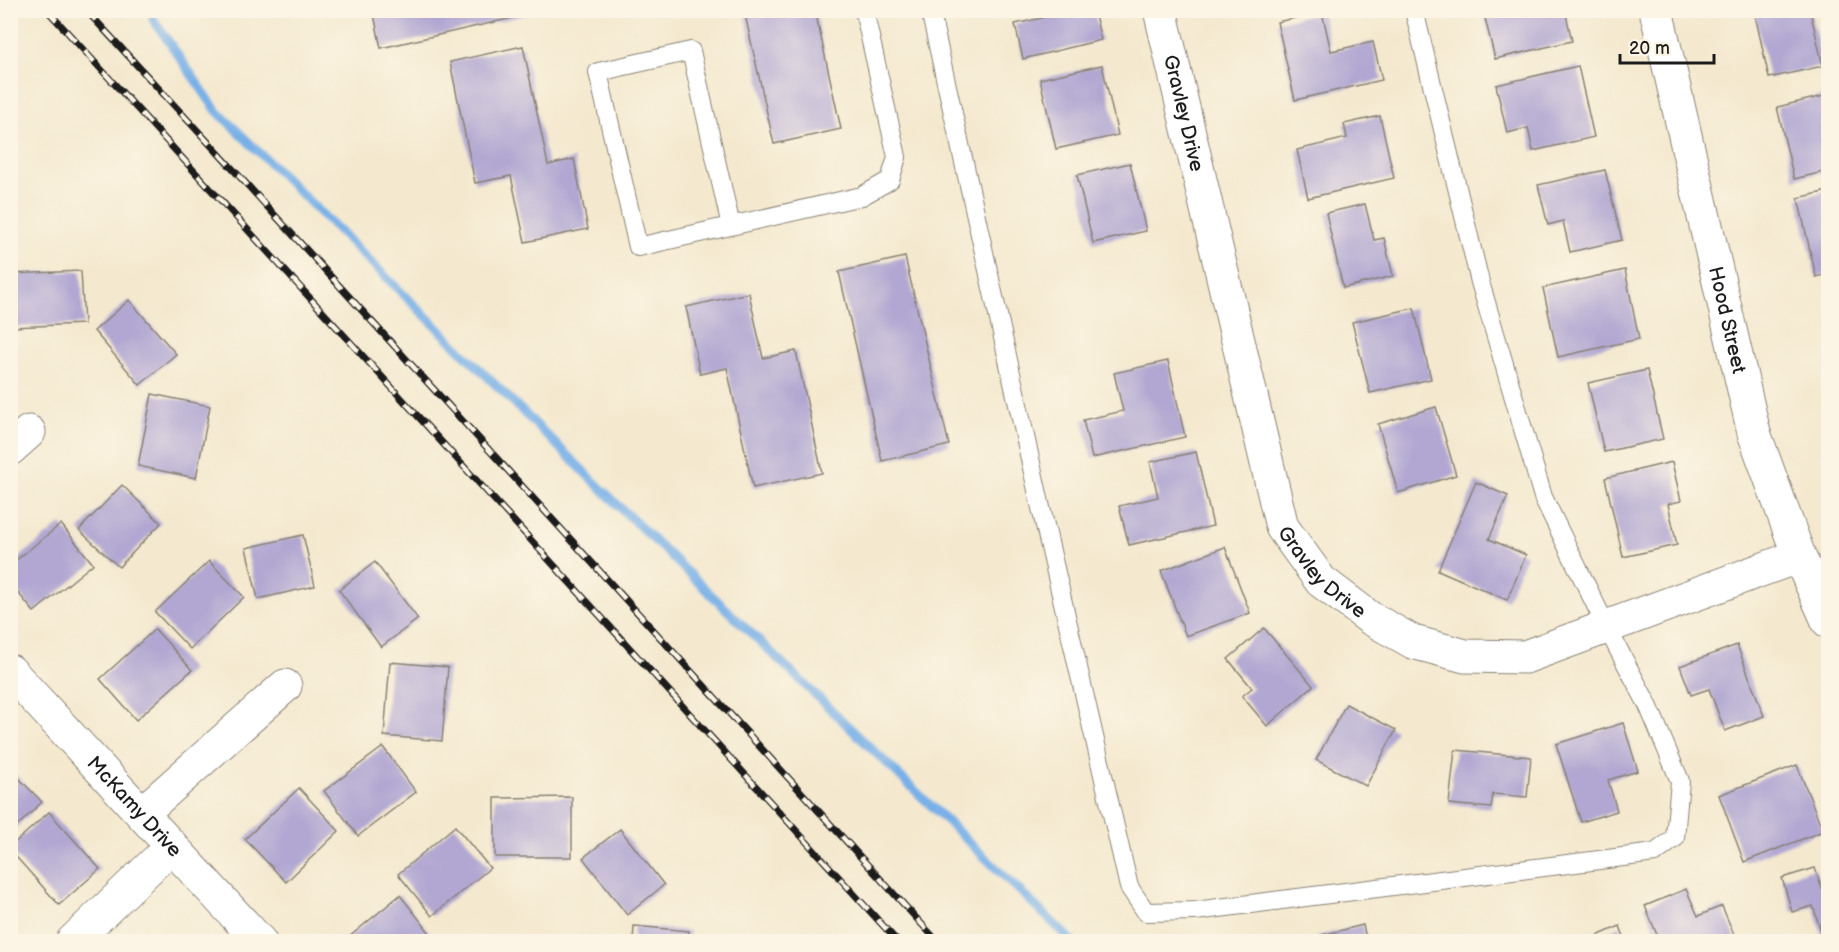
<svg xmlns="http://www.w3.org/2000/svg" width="1839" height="952" viewBox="0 0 1839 952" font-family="'Balsamiq Sans',sans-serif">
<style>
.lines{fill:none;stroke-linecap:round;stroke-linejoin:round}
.stream{stroke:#78b0e7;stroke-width:9}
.building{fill:#b1a7d2}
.service-casing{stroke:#888276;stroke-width:20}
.minor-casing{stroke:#888276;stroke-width:35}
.service{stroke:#fff;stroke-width:18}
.minor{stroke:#fff;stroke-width:33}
.rail-casing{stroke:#1c1c1c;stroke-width:7}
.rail{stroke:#fcf5e5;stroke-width:4.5;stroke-dasharray:14;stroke-linecap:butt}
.labels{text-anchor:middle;stroke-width:4.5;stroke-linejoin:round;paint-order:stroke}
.street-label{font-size:20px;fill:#1c1c1c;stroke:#fcf5e5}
</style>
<rect width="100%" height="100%" fill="#fcf5e5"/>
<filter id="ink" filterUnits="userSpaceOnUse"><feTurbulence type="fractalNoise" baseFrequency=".0167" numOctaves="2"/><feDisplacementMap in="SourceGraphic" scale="12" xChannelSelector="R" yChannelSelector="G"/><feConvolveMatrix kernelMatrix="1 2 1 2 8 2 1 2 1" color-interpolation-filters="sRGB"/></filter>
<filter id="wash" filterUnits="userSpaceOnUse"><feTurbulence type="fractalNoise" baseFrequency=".008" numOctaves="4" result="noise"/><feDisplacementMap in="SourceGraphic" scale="24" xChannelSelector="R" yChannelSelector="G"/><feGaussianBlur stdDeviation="1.35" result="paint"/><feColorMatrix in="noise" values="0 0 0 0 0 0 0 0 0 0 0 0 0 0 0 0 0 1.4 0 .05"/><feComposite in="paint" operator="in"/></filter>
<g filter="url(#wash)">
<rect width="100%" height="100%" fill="#f4e9cf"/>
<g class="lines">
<path class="stream" d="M153,10V19L216,110L628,515L1073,942"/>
</g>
<g id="blocks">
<g class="building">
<path d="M373,10H543V11L381,48Z"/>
<path d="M744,10H815L841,129L774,144Z"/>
<path d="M1041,10H1094L1101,40L1023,59L1015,24L1042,18Z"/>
<path d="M1498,10H1565L1572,41L1495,59L1484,14Z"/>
<path d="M1754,10H1810L1823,66L1769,78Z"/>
<path d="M1322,12L1331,51L1373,42L1382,80L1295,100L1277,22Z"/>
<path d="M523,46L548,165L574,159L588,229L525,242L511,176L475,183L450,62Z"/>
<path d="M1102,65L1118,135L1056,149L1040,79Z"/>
<path d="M1578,66L1594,137L1533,151L1528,128L1507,133L1496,85Z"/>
<path d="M1828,95V171L1794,179L1777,107Z"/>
<path d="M1380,116L1394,178L1308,198L1297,150L1347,138L1344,124Z"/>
<path d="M1130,163L1146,231L1093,243L1077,175Z"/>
<path d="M1605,170L1622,240L1570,252L1563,221L1548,225L1538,185Z"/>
<path d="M1828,191V274L1816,277L1798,198Z"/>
<path d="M1365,204L1374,240L1384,238L1393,276L1343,288L1326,213Z"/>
<path d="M905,257L949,445L882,461L839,272Z"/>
<path d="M1625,270L1639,339L1558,357L1543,288Z"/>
<path d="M81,271L84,324L11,327L10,274Z"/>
<path d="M749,293L763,358L796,351L822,473L753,488L727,368L700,374L686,307Z"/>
<path d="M129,300L176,354L140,385L94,331Z"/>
<path d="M1414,308L1431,379L1370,393L1352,322Z"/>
<path d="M1168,361L1185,437L1092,458L1083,420L1123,411L1114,373Z"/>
<path d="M1647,370L1663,439L1604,452L1588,383Z"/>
<path d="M152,394L210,406L196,478L138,466Z"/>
<path d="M1436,407L1456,475L1398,493L1378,424Z"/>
<path d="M1196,452L1213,526L1129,545L1119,506L1158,497L1150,462Z"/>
<path d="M1672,462L1681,501L1668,504L1677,545L1623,557L1605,478Z"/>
<path d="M1476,482L1508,496L1489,539L1526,555L1507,600L1438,570Z"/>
<path d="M122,485L161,523L119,567L79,530Z"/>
<path d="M61,524L93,564L34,612L10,583V565Z"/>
<path d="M303,535L315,586L258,599L246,548Z"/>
<path d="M1225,547L1250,613L1186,636L1161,571Z"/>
<path d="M209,561L244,597L190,649L155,612Z"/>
<path d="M375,562L418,619L381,647L339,590Z"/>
<path d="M1264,628L1313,686L1267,726L1242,696L1252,688L1228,659Z"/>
<path d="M155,629L192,670L136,720L100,679Z"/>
<path d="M1737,645L1764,716L1725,731L1709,689L1691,695L1680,666Z"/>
<path d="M390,662L448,667L442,741L384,736Z"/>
<path d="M1346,704L1396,730L1366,786L1316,760Z"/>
<path d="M1623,723L1638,771L1608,780L1617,811L1581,822L1556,744Z"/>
<path d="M383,747L416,792L358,836L324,791Z"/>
<path d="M1455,750L1531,757L1527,797L1493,794L1491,808L1449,804Z"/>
<path d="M1797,765L1823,831L1744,862L1719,795Z"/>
<path d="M10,769L42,802L10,833Z"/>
<path d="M299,788L339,831L286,882L245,839Z"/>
<path d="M572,797V857H495V798Z"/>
<path d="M49,812L100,869L59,905L10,850V847Z"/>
<path d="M455,826L490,868L432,916L398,874Z"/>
<path d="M620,829L664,885L627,915L583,858Z"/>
<path d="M1815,868L1822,889L1828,887V937L1823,938L1813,906L1792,912L1782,878Z"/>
<path d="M1686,889L1698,916L1722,906L1737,942H1660L1645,906Z"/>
<path d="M400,895L437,942H343Z"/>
<path d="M1363,925L1367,942H1320L1318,936Z"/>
<path d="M634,926L689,931L688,942H633Z"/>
<path d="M1620,926L1626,942H1583Z"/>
</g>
</g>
</g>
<g filter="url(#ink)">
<use href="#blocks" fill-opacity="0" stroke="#888276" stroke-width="1.5"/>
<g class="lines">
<defs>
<g id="service">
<path d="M930,10L1041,508L1129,887L1146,912L1195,911L1655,853L1675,838L1680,781L1648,705L1607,628L1543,497L1480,282L1414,10"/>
<path d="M731,226L691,51L598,72L638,247L862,196L890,180L897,157L864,10"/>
</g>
<g id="minor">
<path id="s1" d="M1160,10L1282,527L1321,581L1370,618L1413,642L1465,656L1525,657L1799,556"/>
<path id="s2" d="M1656,10L1754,433L1799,556L1828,621"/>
<path d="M10,449L29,432"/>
<path id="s3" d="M10,671L260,942"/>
<path d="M142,813L285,686"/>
<path d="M72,942L172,846"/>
</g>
</defs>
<use href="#service" class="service-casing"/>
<use href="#minor" class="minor-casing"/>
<use href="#service" class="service"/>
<use href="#minor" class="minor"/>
<defs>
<g id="rail">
<path d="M47,10L898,942"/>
<path d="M86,10L220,155L938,942"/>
</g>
</defs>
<use href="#rail" class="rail-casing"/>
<use href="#rail" class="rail"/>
</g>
</g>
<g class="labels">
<g class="street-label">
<text dy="7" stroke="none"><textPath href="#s1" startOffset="106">Gravley Drive</textPath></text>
<text dy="7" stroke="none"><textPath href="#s2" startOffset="318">Hood Street</textPath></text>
<text dy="7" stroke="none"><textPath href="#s1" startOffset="592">Gravley Drive</textPath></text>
<text dy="7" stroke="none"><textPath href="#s3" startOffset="184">McKamy Drive</textPath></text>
</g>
</g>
<rect width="1839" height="952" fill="none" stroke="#fcf5e5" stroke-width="36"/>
<path d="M1620 54v9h94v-9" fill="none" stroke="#1c1c1c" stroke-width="3"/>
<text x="1629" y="54" font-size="18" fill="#1c1c1c" stroke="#fcf5e5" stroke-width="4.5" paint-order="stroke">20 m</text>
</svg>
